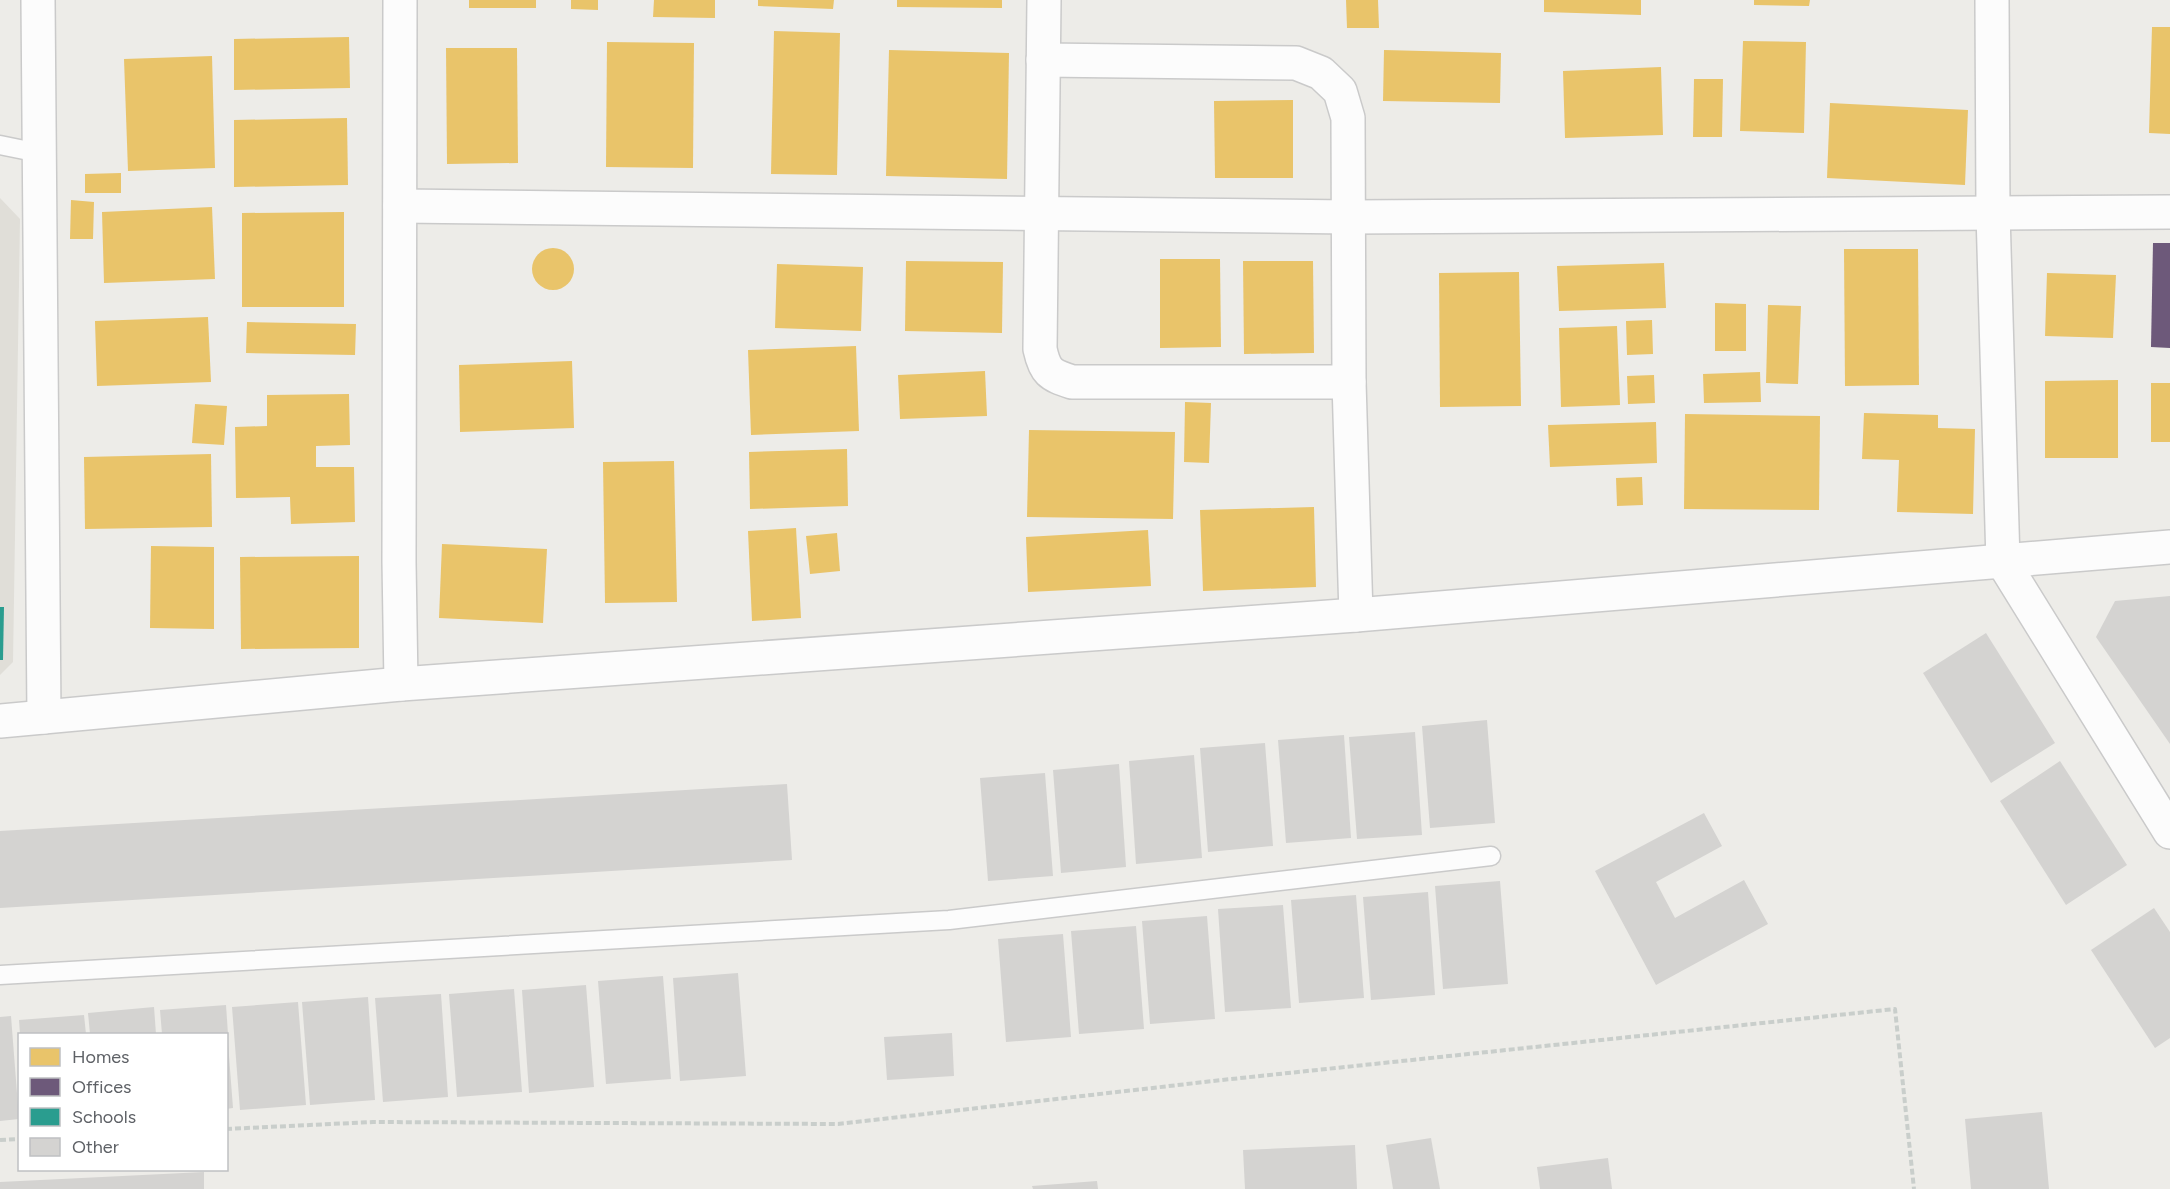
<svg xmlns="http://www.w3.org/2000/svg" width="2170" height="1189" font-family="Figtree,sans-serif">
<rect width="100%" height="100%" fill="#edece8"/>
<polygon fill="#e0ded8" points="0,198 20,219 13,662 0,675"/>
<g fill="#e9c46a">
<rect x="469" y="0" width="67" height="8"/>
<polygon points="571,0 598,0 598,10 571,9"/>
<polygon points="654,0 715,0 715,18 653,17"/>
<polygon points="758,0 834,0 833,9 758,6"/>
<polygon points="897,0 1002,0 1002,8 897,7"/>
<polygon points="1346,0 1378,0 1379,28 1347,28"/>
<polygon points="1544,0 1641,0 1641,15 1544,12"/>
<polygon points="1754,0 1810,0 1809,6 1754,5"/>
<polygon points="2152,27 2170,27 2170,134 2149,133"/>
<polygon points="774,31 840,33 837,175 771,174"/>
<polygon points="349,37 350,88 234,90 234,39"/>
<polygon points="1743,41 1806,42 1804,133 1740,131"/>
<polygon points="607,42 694,43 693,168 606,167"/>
<polygon points="446,48 517,48 518,163 447,164"/>
<polygon points="889,50 1009,53 1007,179 886,176"/>
<polygon points="1384,50 1501,53 1500,103 1383,101"/>
<polygon points="212,56 215,168 128,171 124,59"/>
<polygon points="1661,67 1663,135 1565,138 1563,71"/>
<polygon points="1694,79 1723,79 1722,137 1693,137"/>
<polygon points="1293,100 1293,178 1215,178 1214,101"/>
<polygon points="1830,103 1968,110 1965,185 1827,178"/>
<polygon points="347,118 348,185 234,187 234,120"/>
<polygon points="121,173 121,193 85,193 85,174"/>
<polygon points="71,200 94,202 93,239 70,239"/>
<polygon points="212,207 215,279 104,283 102,212"/>
<polygon points="344,212 344,307 242,307 242,213"/>
<circle cx="553" cy="269" r="21"/>
<polygon points="1844,249 1918,249 1919,385 1845,386"/>
<polygon points="1160,259 1220,259 1221,347 1160,348"/>
<polygon points="906,261 1003,262 1002,333 905,331"/>
<polygon points="1243,261 1313,261 1314,353 1244,354"/>
<polygon points="1664,263 1666,308 1559,311 1557,266"/>
<polygon points="777,264 863,267 861,331 775,328"/>
<polygon points="1519,272 1521,406 1440,407 1439,273"/>
<polygon points="2047,273 2116,275 2113,338 2045,336"/>
<polygon points="1715,303 1746,304 1746,351 1715,351"/>
<polygon points="1768,305 1801,306 1798,384 1766,383"/>
<polygon points="208,317 211,382 97,386 95,321"/>
<polygon points="1652,320 1653,354 1627,355 1626,321"/>
<polygon points="247,322 356,324 355,355 246,353"/>
<polygon points="1617,326 1620,405 1561,407 1559,328"/>
<polygon points="856,346 859,431 751,435 748,350"/>
<polygon points="572,361 574,428 460,432 459,365"/>
<polygon points="985,371 987,416 900,419 898,375"/>
<polygon points="1760,372 1761,402 1704,403 1703,374"/>
<polygon points="1654,375 1655,403 1628,404 1627,376"/>
<polygon points="2118,380 2118,458 2045,458 2045,381"/>
<rect x="2151" y="383" width="19" height="59"/>
<polygon points="349,394 350,445 316,446 316,467 354,467 355,522 291,524 290,497 236,498 235,427 267,426 267,395"/>
<polygon points="1185,402 1211,403 1209,463 1184,462"/>
<polygon points="195,404 227,406 224,445 192,443"/>
<polygon points="1864,413 1938,415 1938,428 1975,429 1973,514 1897,512 1899,460 1862,459"/>
<polygon points="1685,414 1820,416 1819,510 1684,509"/>
<polygon points="1656,422 1657,463 1550,467 1548,425"/>
<polygon points="1029,430 1175,432 1173,519 1027,517"/>
<polygon points="847,449 848,506 750,509 749,452"/>
<polygon points="211,454 212,527 85,529 84,457"/>
<polygon points="674,461 677,602 605,603 603,462"/>
<polygon points="1642,477 1643,505 1617,506 1616,478"/>
<polygon points="1314,507 1316,587 1203,591 1200,510"/>
<polygon points="796,528 801,618 752,621 748,531"/>
<polygon points="1148,530 1151,586 1028,592 1026,537"/>
<polygon points="837,533 840,571 810,574 806,536"/>
<polygon points="442,544 547,549 543,623 439,618"/>
<polygon points="151,546 214,547 214,629 150,628"/>
<polygon points="359,556 359,648 241,649 240,557"/>
</g>
<polygon fill="#6d597a" points="2153,243 2170,243 2170,348 2151,347"/>
<polygon fill="#2a9d8f" points="0,607 4,607 3,660 0,660"/>
<g fill="#d4d3d1">
<polygon points="2170,596 2170,744 2096,637 2115,601"/>
<polygon points="1986,633 2055,743 1991,783 1923,673"/>
<polygon points="1487,720 1495,823 1430,828 1422,726"/>
<polygon points="1415,732 1422,835 1357,839 1349,737"/>
<polygon points="1344,735 1351,838 1286,843 1278,740"/>
<polygon points="1265,743 1273,846 1208,852 1200,748"/>
<polygon points="1194,755 1202,858 1136,864 1129,761"/>
<polygon points="2060,761 2127,865 2066,905 2000,801"/>
<polygon points="1119,764 1126,867 1061,873 1053,770"/>
<polygon points="1045,773 1053,876 988,881 980,778"/>
<polygon points="787,784 792,860 0,908 0,831"/>
<polygon points="1704,813 1722,846 1656,882 1675,918 1744,880 1768,924 1656,985 1595,871"/>
<polygon points="1500,881 1508,984 1443,989 1435,886"/>
<polygon points="1428,892 1435,995 1371,1000 1363,897"/>
<polygon points="1356,895 1364,998 1299,1003 1291,900"/>
<polygon points="1283,905 1291,1008 1225,1012 1218,909"/>
<polygon points="2154,908 2170,932 2170,1038 2155,1048 2091,950"/>
<polygon points="1207,916 1215,1019 1150,1024 1142,921"/>
<polygon points="1136,926 1144,1029 1079,1034 1071,931"/>
<polygon points="1063,934 1071,1037 1006,1042 998,939"/>
<polygon points="738,973 746,1076 680,1081 673,978"/>
<polygon points="663,976 671,1079 606,1084 598,981"/>
<polygon points="586,985 594,1087 529,1093 522,990"/>
<polygon points="514,989 522,1092 457,1097 449,994"/>
<polygon points="441,994 448,1097 383,1102 375,998"/>
<polygon points="368,997 375,1100 310,1105 302,1002"/>
<polygon points="298,1002 306,1105 240,1110 232,1007"/>
<polygon points="226,1005 228,1034 162,1034 160,1010"/>
<polygon points="154,1007 156,1034 90,1034 88,1013"/>
<polygon points="84,1015 86,1034 20,1034 19,1020"/>
<polygon points="11,1016 19,1119 0,1121 0,1017"/>
<polygon points="952,1033 954,1076 887,1080 884,1037"/>
<polygon points="226,1043 228,1043 233,1108 226,1109"/>
<polygon points="2042,1112 2049,1189 1971,1189 1965,1119"/>
<polygon points="1431,1138 1440,1189 1393,1189 1386,1145"/>
<polygon points="1355,1145 1357,1189 1245,1189 1243,1150"/>
<polygon points="1608,1158 1612,1189 1540,1189 1537,1167"/>
<polygon points="204,1172 204,1189 0,1189 0,1182"/>
<polygon points="1097,1181 1098,1189 1033,1189 1032,1186"/>
</g>
<g fill="none" stroke-linecap="round" stroke-linejoin="round">
<defs>
<g id="service">
<polyline points="0,145 39,153"/>
<polyline points="0,975 949,920 1491,856"/>
</g>
<g id="minor">
<polyline points="38,0 44,717"/>
<polyline points="400,0 399,562 401,684"/>
<path d="M1044 0 1040 349C1045 372 1050 375 1072 382H1349"/>
<polyline points="1992,0 1993,213 2003,562 2170,832"/>
<polyline points="1043,60 1296,63 1321,73 1340,91 1348,118 1349,382 1356,615"/>
<polyline points="400,206 1349,217 2170,212"/>
</g>
<polyline id="tertiary" points="0,721 401,684 1356,615 2170,547"/>
</defs>
<use href="#service" stroke="#cacaca" stroke-width="21"/>
<use href="#minor" stroke="#cacaca" stroke-width="36"/>
<use href="#tertiary" stroke="#cacaca" stroke-width="36"/>
<g stroke="#c9cecb" stroke-width="4" stroke-dasharray="6 3" stroke-linecap="butt">
<polyline points="226,1129 373,1122 838,1124 1222,1080 1895,1009 1914,1189"/>
<polyline points="0,1140 20,1139"/>
</g>
<use href="#service" stroke="#fcfcfc" stroke-width="18"/>
<use href="#minor" stroke="#fcfcfc" stroke-width="33"/>
<use href="#tertiary" stroke="#fcfcfc" stroke-width="33"/>
</g>
<rect x="18" y="1033" width="210" height="138" fill="#ffffff" stroke="#bfc0c2" stroke-width="1.5"/>
<rect x="30" y="1048" width="30" height="18" fill="#e9c46a" stroke="#bfc0c2" stroke-width="1.5"/>
<text x="72" y="1063" font-size="18" fill="#5e6166">Homes</text>
<rect x="30" y="1078" width="30" height="18" fill="#6d597a" stroke="#bfc0c2" stroke-width="1.5"/>
<text x="72" y="1093" font-size="18" fill="#5e6166">Offices</text>
<rect x="30" y="1108" width="30" height="18" fill="#2a9d8f" stroke="#bfc0c2" stroke-width="1.5"/>
<text x="72" y="1123" font-size="18" fill="#5e6166">Schools</text>
<rect x="30" y="1138" width="30" height="18" fill="#d4d3d1" stroke="#bfc0c2" stroke-width="1.5"/>
<text x="72" y="1153" font-size="18" fill="#5e6166">Other</text>
</svg>
